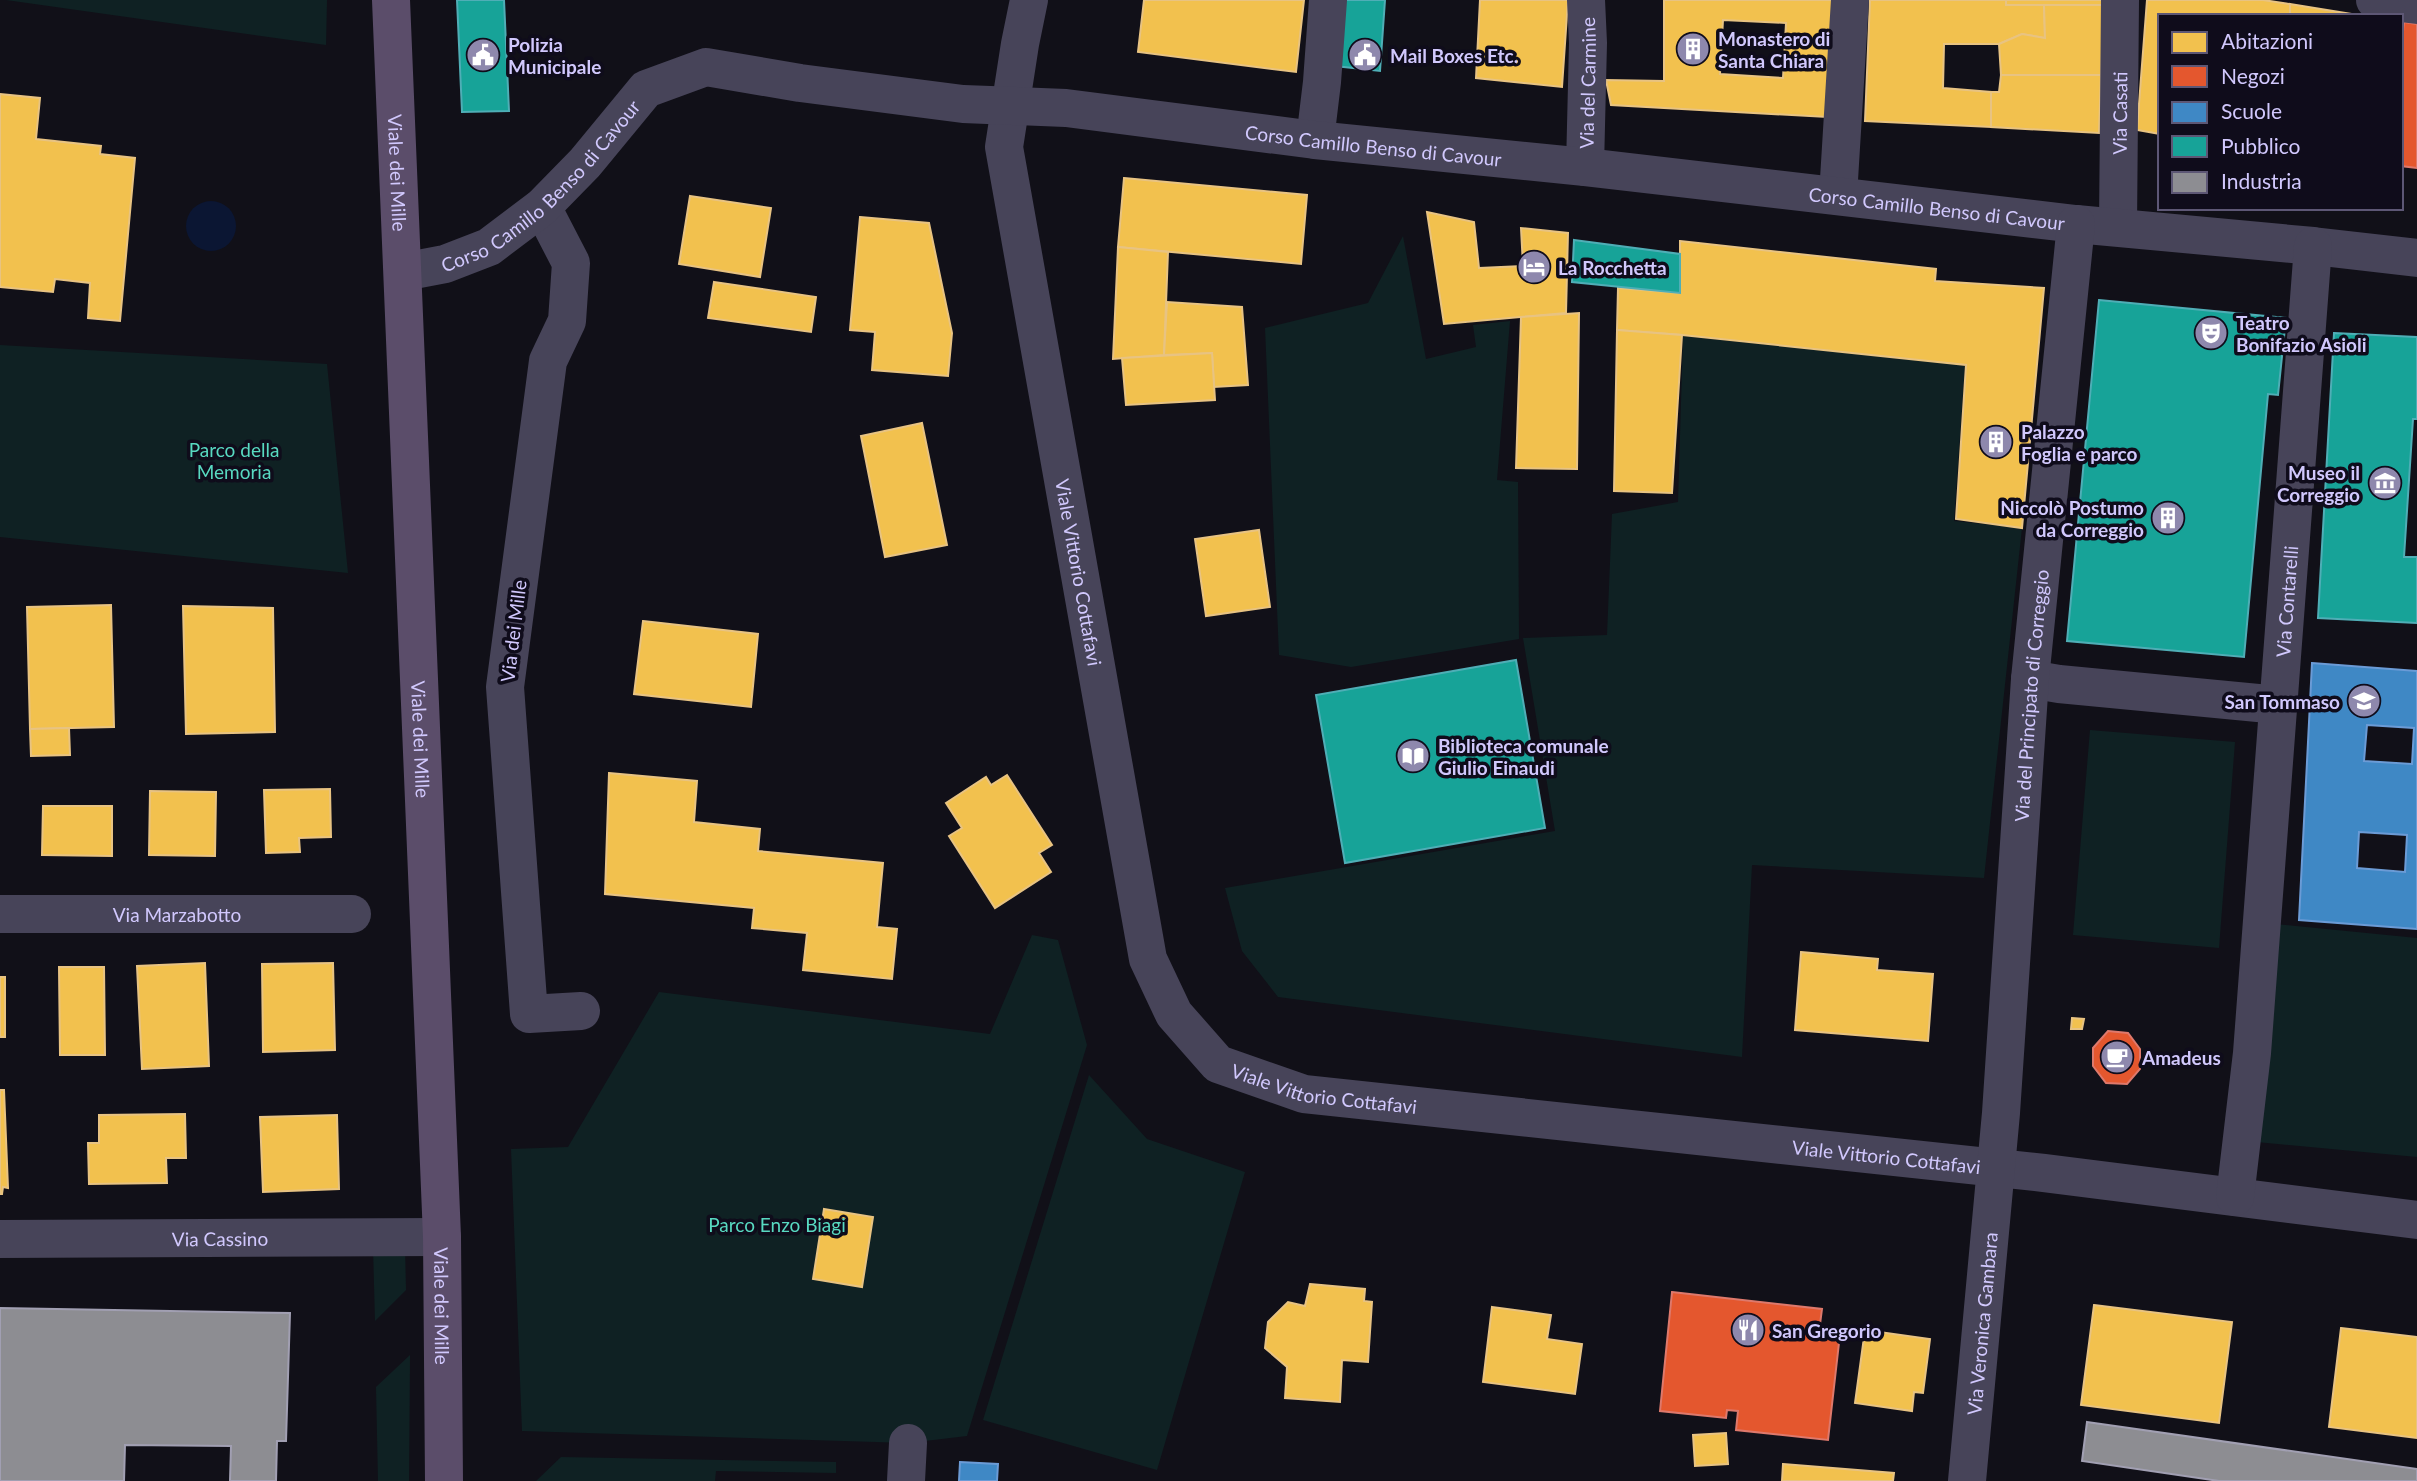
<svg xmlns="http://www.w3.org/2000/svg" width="2417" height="1481" font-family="Lato,sans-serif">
<rect width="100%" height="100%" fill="#111018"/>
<g fill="#0f2123">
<polygon points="6,0 327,0 326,45"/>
<polygon points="1403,236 1426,359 1476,347 1473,325 1510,321 1497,480 1518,482 1519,639 1351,667 1279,655 1265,328 1368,303"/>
<polygon points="1683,336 1965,365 1954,521 2022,528 1984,878 1752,865 1742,1057 1278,997 1242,951 1225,888 1555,831 1523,638 1607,635 1612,514 1678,502"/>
<polygon points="0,345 327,364 348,573 0,537"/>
<polygon points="2090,730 2235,742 2219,948 2073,935"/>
<polygon points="2265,923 2417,938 2417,1157 2246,1141"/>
<polygon points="1032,935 1058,940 1087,1045 967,1436 908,1443 522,1431 511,1149 568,1147 659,992 990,1034"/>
<polygon points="1089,1075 1147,1139 1245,1172 1157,1470 983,1420"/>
<polygon points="373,1247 405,1247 406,1290 375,1321"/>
<polygon points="410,1355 409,1481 378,1481 376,1387"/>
<polygon points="561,1457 836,1462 836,1473 716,1471 715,1481 536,1481"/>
</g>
<circle fill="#0b1633" cx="211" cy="226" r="25"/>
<g fill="#f2c14e" stroke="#e8c382" stroke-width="2" fill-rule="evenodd">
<polygon points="1144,0 1304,0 1296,72 1138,52"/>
<polygon points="1480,0 1568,0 1562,87 1476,78"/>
<path d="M1664 0H1835L1827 117 1611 105 1606 80 1664 81ZM1723 20 1786 23 1783 78 1720 74Z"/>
<polygon points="1870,0 2006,0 2006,5 2044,5 2045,38 2022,34 1999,44 1944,44 1943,88 1991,92 1991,127 1865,121"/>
<rect x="2006" y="0" width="98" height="5"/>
<polygon points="2147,0 2263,0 2290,4 2290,16 2160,16 2160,134 2137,130"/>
<polygon points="2290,4 2364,16 2290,16"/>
<polygon points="2044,5 2104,5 2101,75 2001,75 1999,44 2022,34 2045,38"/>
<polygon points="2001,75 2101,75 2099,133 1991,127 1991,92 1999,92"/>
<polygon points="0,94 40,98 36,139 101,146 100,154 135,158 120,321 88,318 90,283 55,279 53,292 0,287"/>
<polygon points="1124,178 1307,195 1301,264 1118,247"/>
<polygon points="690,196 771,208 760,277 679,264"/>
<polygon points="1427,212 1474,222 1479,268 1523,266 1521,228 1568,233 1566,313 1444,324"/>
<polygon points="860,217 929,223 952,333 948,376 872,370 875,332 850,330"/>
<polygon points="1680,241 1936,269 1935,281 2044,288 2022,528 1956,519 1966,365 1682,335 1617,330 1618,288 1680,293"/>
<polygon points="1118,247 1168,252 1164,355 1113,359"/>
<polygon points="714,282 816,297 811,332 708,318"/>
<polygon points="1167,302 1242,307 1248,385 1214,387 1212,353 1164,355"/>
<polygon points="1579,313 1577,469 1516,468 1521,317"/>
<polygon points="1617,330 1682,335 1672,493 1614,491"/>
<polygon points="1212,353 1215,400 1126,405 1122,358"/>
<polygon points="922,423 947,545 885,557 861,436"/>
<polygon points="1259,530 1270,607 1206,616 1195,539"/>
<polygon points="111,605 114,727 30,729 27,607"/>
<polygon points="183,606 273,608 275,732 186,734"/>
<polygon points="643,621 758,634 751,707 634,694"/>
<polygon points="69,728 70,755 31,756 30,729"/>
<polygon points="609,773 697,781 694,822 760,829 758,851 883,863 877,927 897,929 892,979 803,970 807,933 752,928 754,908 605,894"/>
<polygon points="1007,775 1052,845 1039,853 1051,872 995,908 949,836 962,828 946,803 986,777 991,785"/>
<polygon points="330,789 331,837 299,838 300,852 266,853 264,790"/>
<polygon points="150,791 216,792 215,856 149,855"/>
<polygon points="43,806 112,806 112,856 42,855"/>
<polygon points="1801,952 1878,959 1877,970 1933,974 1928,1041 1795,1030"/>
<polygon points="205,963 209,1066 142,1069 137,966"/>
<polygon points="333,963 335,1050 263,1052 262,964"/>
<polygon points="59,967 104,967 105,1055 60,1055"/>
<rect x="0" y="977" width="5" height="60"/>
<polygon points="2072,1018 2084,1019 2082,1029 2071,1029"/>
<polygon points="0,1090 4,1090 8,1188 3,1187 2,1194 0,1194"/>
<polygon points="185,1114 186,1158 166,1158 167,1183 89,1184 88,1143 99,1143 99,1115"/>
<polygon points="337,1115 339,1189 263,1192 260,1117"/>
<polygon points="824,1209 873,1217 862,1287 813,1279"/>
<polygon points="1310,1284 1365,1289 1364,1301 1372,1302 1368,1362 1342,1360 1340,1402 1285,1398 1287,1367 1265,1348 1268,1322 1288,1302 1305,1306"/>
<polygon points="2094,1305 2232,1322 2219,1423 2081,1405"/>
<polygon points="1492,1307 1551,1315 1547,1339 1582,1344 1575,1394 1483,1382"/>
<polygon points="2341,1328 2417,1337 2417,1438 2329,1427"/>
<polygon points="1865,1330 1930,1339 1923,1393 1914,1392 1912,1411 1855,1403"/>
<polygon points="1726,1433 1728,1464 1695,1466 1693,1435"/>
<polygon points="1783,1464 1894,1473 1893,1481 1782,1481"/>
</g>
<g fill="#e4572e" stroke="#de796c" stroke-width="2">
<polygon points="2404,22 2417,24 2417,168 2401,166 2401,51"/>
<polygon points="2108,1031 2128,1033 2140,1049 2140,1069 2127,1084 2106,1083 2093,1066 2093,1048"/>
<polygon points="1672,1292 1822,1309 1819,1332 1840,1334 1828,1440 1736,1430 1738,1411 1727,1410 1726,1418 1660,1411"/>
</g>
<g fill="#3f88c5" stroke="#6b9bd6" stroke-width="2" fill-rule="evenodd">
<path d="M2312 663 2417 671V929L2299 920ZM2367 725 2414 728 2412 764 2364 761ZM2359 832 2407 835 2405 872 2357 868Z"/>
<polygon points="960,1462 998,1464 997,1481 959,1481"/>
</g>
<g fill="#17a398" stroke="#4faeb6" stroke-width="2">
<polygon points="457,0 504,0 509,111 462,112"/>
<polygon points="1341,0 1385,0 1380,71 1335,66"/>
<polygon points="1574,240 1680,254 1680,293 1572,282"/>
<polygon points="2099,300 2286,318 2278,395 2268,394 2244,657 2067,641"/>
<polygon points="2334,333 2417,337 2417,419 2413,419 2404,557 2417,557 2417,623 2318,618"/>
<polygon points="1516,660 1545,828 1345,863 1316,695"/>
</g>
<g fill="#8d8d92" stroke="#a19fb2" stroke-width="2">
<polygon points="0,1308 290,1313 286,1441 277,1441 276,1481 230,1481 231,1446 125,1445 124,1481 0,1481"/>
<polygon points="2087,1422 2417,1469 2417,1481 2219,1481 2082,1461"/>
</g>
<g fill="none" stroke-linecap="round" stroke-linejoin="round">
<g stroke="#474459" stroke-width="38">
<path id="s1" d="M1029 0 1020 44 1004 147 1148 959 1174 1014 1218 1064 1304 1094 2044 1173 2417 1220"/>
<polyline points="2375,0 2417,5"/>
<polyline points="1315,140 1322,82 1328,0"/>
<path id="s2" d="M1585 167 1588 43 1586 0"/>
<polyline points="1838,196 1850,0"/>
<polyline points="542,207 571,263 567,321 548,361 505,687 529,1014 581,1011"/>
<path id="s3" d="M2118 227 2120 0"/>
<path id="s4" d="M403 272 445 264 489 247 542 207 585 163 646 89 706 67 800 83 963 104 1066 108 1315 140 1585 167 2076 224 2313 246 2417 258"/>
<polyline points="2030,679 2059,684 2279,705"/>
<path id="s5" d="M0 914H352"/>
<path id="s6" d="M2235 1197 2252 1053 2313 246"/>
<path id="s7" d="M0 1239 442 1237"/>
<polyline points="906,1481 908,1443"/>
<path id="s8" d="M1967 1481 2001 1113 2030 679 2076 224"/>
</g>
<path stroke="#5b4d6a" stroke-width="38" id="s9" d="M391 0 442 1237 444 1481"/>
</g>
<defs>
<symbol id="building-disc" viewBox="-11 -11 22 22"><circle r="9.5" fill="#8e88ad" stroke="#0f0c1b"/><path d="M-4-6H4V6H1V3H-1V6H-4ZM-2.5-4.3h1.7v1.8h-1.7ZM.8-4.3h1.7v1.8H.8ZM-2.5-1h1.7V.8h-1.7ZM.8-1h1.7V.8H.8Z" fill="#fff"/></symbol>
<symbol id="civic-disc" viewBox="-11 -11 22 22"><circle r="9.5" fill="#8e88ad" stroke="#0f0c1b"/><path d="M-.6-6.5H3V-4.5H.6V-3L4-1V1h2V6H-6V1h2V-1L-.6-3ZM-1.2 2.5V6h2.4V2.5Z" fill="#fff"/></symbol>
<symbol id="hotel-disc" viewBox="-11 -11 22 22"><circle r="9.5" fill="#8e88ad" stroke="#0f0c1b"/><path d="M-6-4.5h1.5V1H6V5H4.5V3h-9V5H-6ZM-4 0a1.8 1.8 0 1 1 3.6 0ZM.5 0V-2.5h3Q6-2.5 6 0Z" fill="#fff"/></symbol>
<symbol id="theatre-disc" viewBox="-11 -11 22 22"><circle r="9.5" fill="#8e88ad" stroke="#0f0c1b"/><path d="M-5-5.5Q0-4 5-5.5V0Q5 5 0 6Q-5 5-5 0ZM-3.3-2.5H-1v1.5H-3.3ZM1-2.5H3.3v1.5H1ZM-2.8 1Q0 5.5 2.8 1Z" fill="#fff"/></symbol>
<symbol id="museum-disc" viewBox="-11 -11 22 22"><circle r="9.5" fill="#8e88ad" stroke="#0f0c1b"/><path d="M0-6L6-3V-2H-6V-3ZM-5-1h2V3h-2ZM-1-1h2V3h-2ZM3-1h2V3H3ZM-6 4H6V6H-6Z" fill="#fff"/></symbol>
<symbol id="school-disc" viewBox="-11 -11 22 22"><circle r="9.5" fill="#8e88ad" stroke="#0f0c1b"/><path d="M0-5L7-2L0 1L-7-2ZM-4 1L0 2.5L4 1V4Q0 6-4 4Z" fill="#fff"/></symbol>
<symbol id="library-disc" viewBox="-11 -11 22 22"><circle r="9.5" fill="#8e88ad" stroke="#0f0c1b"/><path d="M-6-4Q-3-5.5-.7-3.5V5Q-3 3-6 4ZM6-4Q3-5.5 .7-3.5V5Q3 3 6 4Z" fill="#fff"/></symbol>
<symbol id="cafe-disc" viewBox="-11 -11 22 22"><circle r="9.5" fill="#8e88ad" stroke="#0f0c1b"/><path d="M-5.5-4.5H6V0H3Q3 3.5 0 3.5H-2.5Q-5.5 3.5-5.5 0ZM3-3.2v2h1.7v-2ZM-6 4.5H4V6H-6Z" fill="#fff"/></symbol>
<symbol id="restaurant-disc" viewBox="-11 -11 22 22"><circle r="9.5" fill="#8e88ad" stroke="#0f0c1b"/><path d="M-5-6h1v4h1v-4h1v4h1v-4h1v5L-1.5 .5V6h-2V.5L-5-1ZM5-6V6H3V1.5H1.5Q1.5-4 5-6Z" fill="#fff"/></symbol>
</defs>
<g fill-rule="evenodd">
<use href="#building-disc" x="1674" y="30" width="38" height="38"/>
<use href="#civic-disc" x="464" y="36" width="38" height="38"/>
<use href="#civic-disc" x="1346" y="36" width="38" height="38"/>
<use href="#hotel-disc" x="1515" y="248" width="38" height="38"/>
<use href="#theatre-disc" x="2192" y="314" width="38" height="38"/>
<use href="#building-disc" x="1977" y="423" width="38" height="38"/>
<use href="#museum-disc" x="2366" y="464" width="38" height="38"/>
<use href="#building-disc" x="2149" y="499" width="38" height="38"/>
<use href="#school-disc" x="2345" y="682" width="38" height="38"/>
<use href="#library-disc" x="1394" y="737" width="38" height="38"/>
<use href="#cafe-disc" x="2098" y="1038" width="38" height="38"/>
<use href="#restaurant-disc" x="1729" y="1311" width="38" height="38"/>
</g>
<g text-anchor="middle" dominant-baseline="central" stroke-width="7" stroke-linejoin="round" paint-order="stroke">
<g font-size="19" font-weight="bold" fill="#d1c8fd" stroke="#0f0c1b" text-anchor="start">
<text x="1718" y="38">Monastero di<tspan x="1718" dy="22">Santa Chiara</tspan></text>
<text x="508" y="44">Polizia<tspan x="508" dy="22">Municipale</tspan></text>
<text x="1390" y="55">Mail Boxes Etc.</text>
<text x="1558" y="267">La Rocchetta</text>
<text x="2236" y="322">Teatro<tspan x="2236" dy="22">Bonifazio Asioli</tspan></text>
<text x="2021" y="431">Palazzo<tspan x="2021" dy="22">Foglia e parco</tspan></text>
<text x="2360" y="472" text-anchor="end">Museo il<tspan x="2360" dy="22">Correggio</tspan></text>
<text x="2144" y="507" text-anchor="end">Niccolò Postumo<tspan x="2144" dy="22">da Correggio</tspan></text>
<text x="2340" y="701" text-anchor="end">San Tommaso</text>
<text x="1438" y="745">Biblioteca comunale<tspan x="1438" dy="22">Giulio Einaudi</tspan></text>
<text x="2142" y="1057">Amadeus</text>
<text x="1772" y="1330">San Gregorio</text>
</g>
<g font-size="19" fill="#d1c8fd" stroke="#0f0c1b">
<text stroke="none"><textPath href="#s2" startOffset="84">Via del Carmine</textPath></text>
<text stroke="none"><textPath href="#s3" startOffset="114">Via Casati</textPath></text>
<text stroke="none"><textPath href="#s4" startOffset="1050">Corso Camillo Benso di Cavour</textPath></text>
<text stroke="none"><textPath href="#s9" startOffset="173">Viale dei Mille</textPath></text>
<text stroke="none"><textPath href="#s4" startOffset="168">Corso Camillo Benso di Cavour</textPath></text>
<text stroke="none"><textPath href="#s4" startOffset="1617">Corso Camillo Benso di Cavour</textPath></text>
<text stroke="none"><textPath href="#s1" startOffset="581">Viale Vittorio Cottafavi</textPath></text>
<text stroke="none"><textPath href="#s6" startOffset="598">Via Contarelli</textPath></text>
<text transform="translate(513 631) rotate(-83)">Via dei Mille</text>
<text stroke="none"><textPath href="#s8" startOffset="788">Via del Principato di Correggio</textPath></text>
<text stroke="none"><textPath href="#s9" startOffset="740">Viale dei Mille</textPath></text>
<text stroke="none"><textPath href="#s5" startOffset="177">Via Marzabotto</textPath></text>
<text stroke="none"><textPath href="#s1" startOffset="1211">Viale Vittorio Cottafavi</textPath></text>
<text stroke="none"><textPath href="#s1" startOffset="1778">Viale Vittorio Cottafavi</textPath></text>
<text stroke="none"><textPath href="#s7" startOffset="220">Via Cassino</textPath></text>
<text stroke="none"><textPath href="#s9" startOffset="1307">Viale dei Mille</textPath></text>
<text stroke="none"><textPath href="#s8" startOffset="158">Via Veronica Gambara</textPath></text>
</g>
<g font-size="19" fill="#58d9c1" stroke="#0f0c1b">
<text x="234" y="449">Parco della<tspan x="234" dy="22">Memoria</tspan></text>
<text x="777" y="1224">Parco Enzo Biagi</text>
</g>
</g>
<rect x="2158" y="14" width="245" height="196" fill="#0f0c1b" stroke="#5d5775" stroke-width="2"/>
<rect x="2172" y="32" width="35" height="21" fill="#f2c14e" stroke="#5d5775" stroke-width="2"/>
<text x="2221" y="49" font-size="21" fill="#d1c8fd">Abitazioni</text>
<rect x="2172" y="66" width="35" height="21" fill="#e4572e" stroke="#5d5775" stroke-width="2"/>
<text x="2221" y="84" font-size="21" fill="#d1c8fd">Negozi</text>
<rect x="2172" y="102" width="35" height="21" fill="#3f88c5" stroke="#5d5775" stroke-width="2"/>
<text x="2221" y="119" font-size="21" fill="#d1c8fd">Scuole</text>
<rect x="2172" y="136" width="35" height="21" fill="#17a398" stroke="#5d5775" stroke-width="2"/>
<text x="2221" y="154" font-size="21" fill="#d1c8fd">Pubblico</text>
<rect x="2172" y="172" width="35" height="21" fill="#8d8d92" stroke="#5d5775" stroke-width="2"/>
<text x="2221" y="189" font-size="21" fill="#d1c8fd">Industria</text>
</svg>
